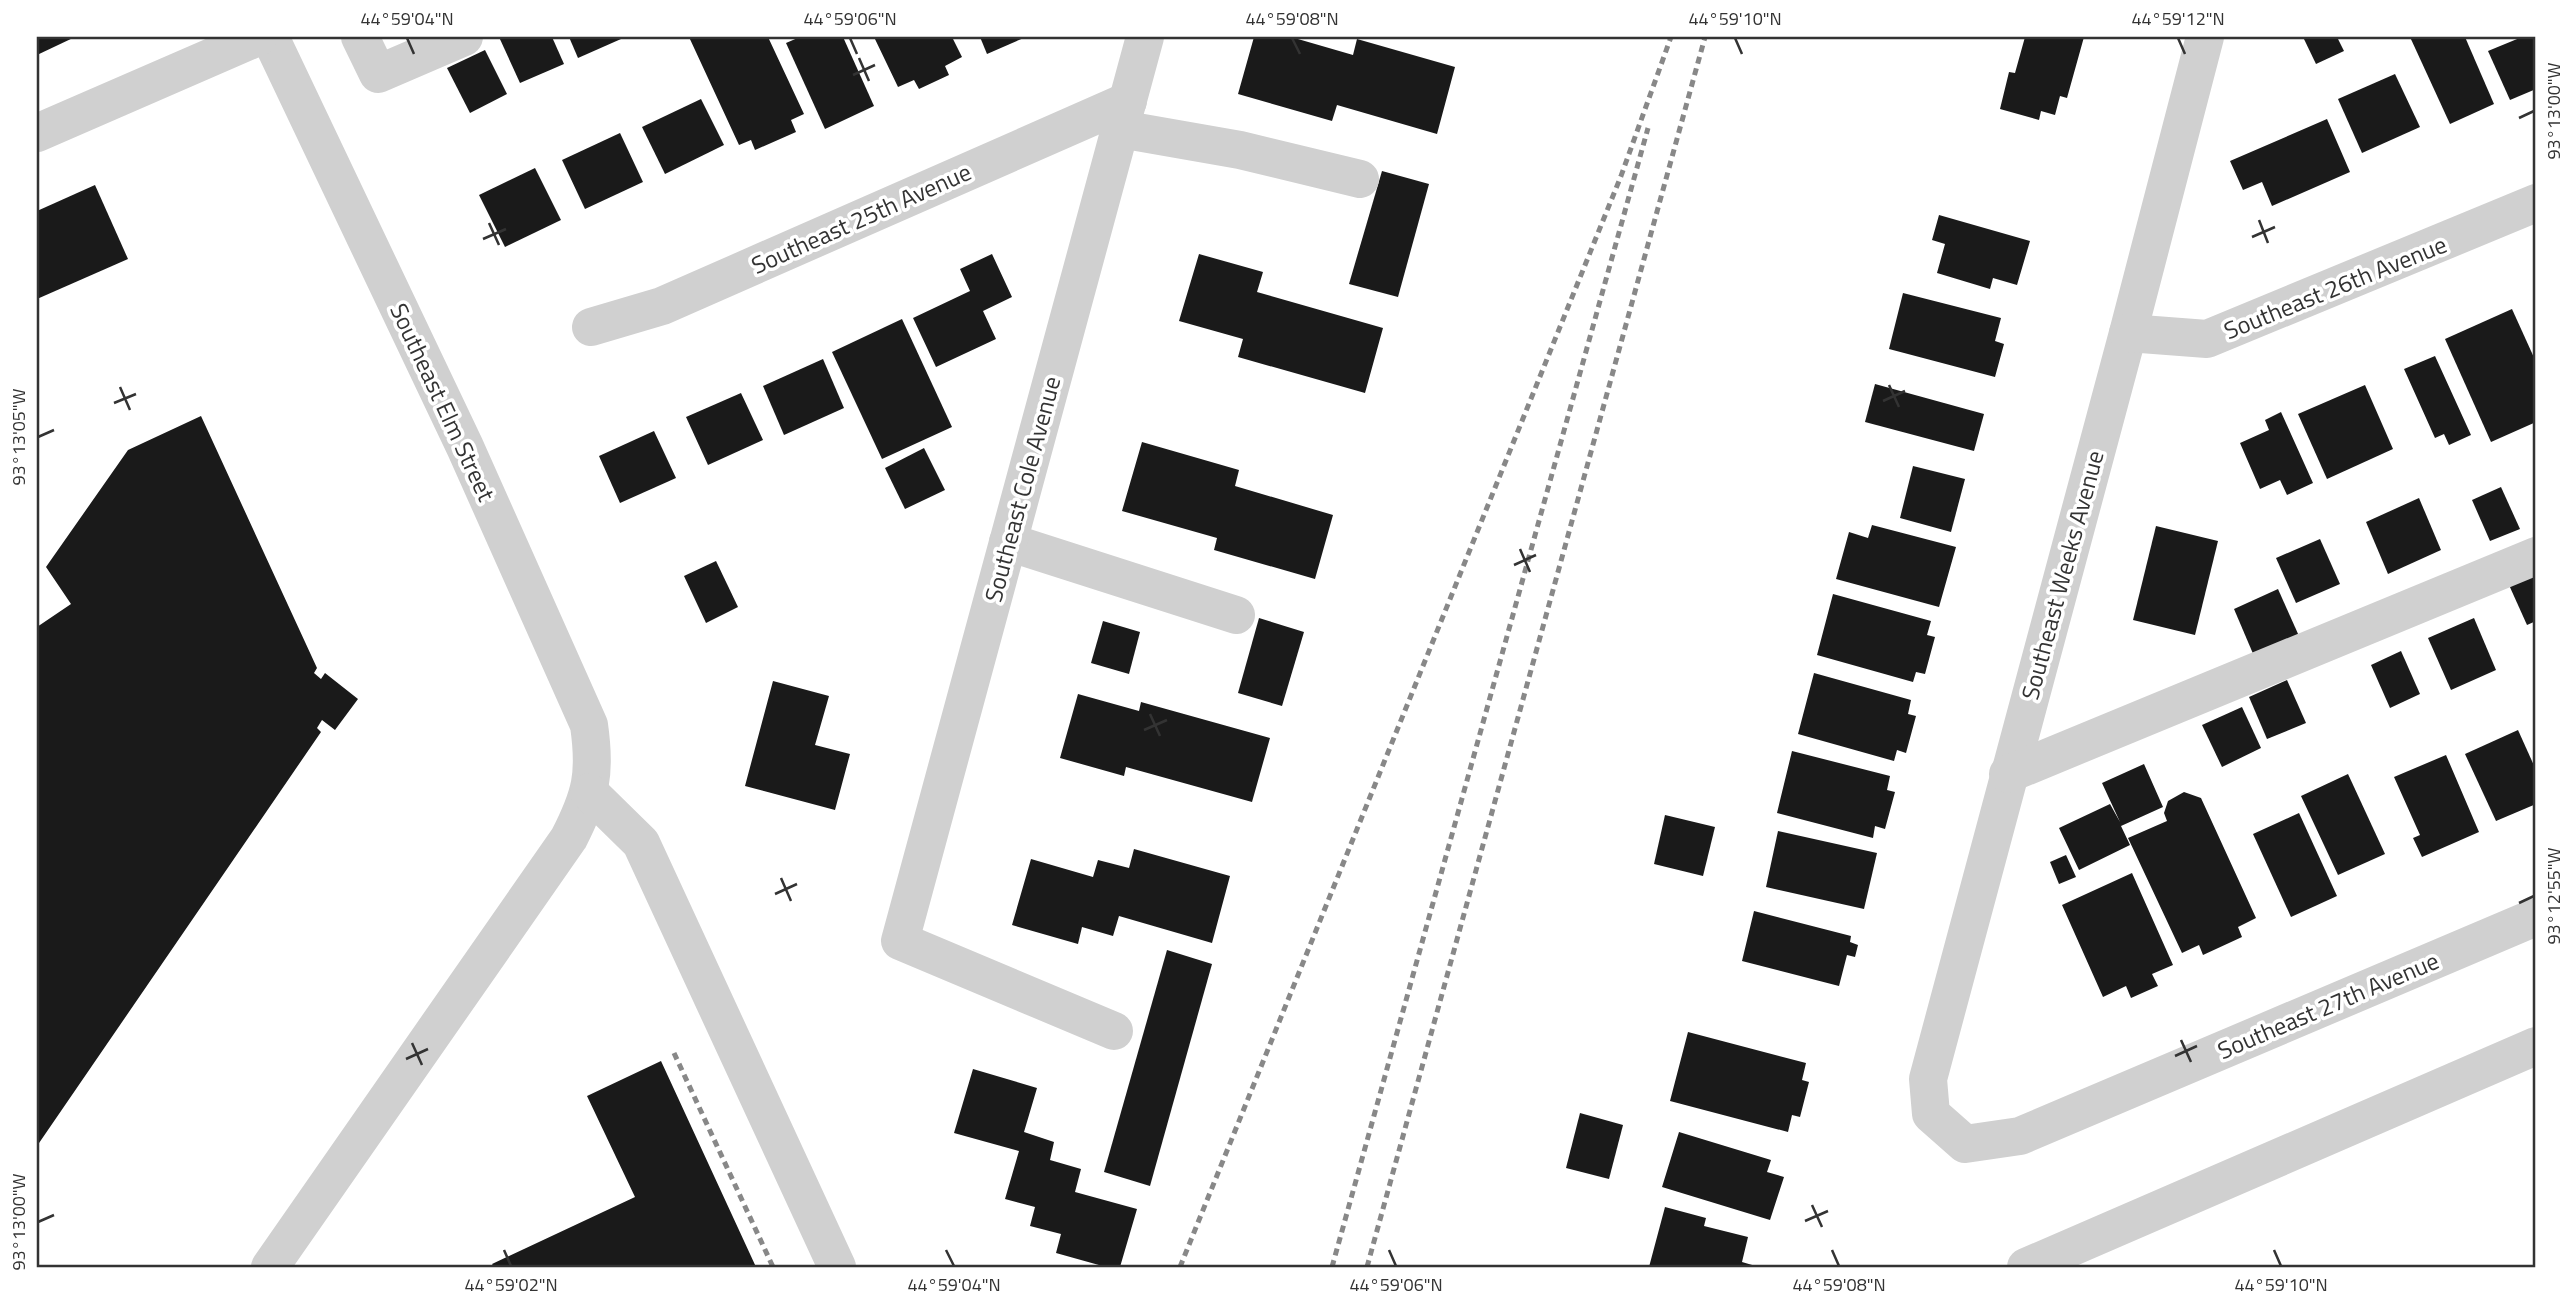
<svg xmlns="http://www.w3.org/2000/svg" width="2573" height="1304" font-family="'Titillium Web',sans-serif">
<rect width="100%" height="100%" fill="#fff"/>
<g fill="#1a1a1a">
<polygon points="37,37 75,37 37,55"/>
<polygon points="499,37 552,37 564,64 520,83"/>
<polygon points="569,37 620,37 621,39 578,58"/>
<polygon points="689,37 768,37 804,114 791,120 796,132 755,150 751,140 739,145"/>
<polygon points="800,37 843,37 874,106 825,129 786,43"/>
<polygon points="874,37 952,37 962,57 945,66 949,75 919,89 914,80 898,87"/>
<polygon points="980,37 1026,37 987,54"/>
<polygon points="1254,37 1291,37 1353,55 1357,39 1455,67 1437,134 1337,105 1332,121 1238,94"/>
<polygon points="2025,37 2084,37 2067,98 2060,96 2055,115 2041,111 2039,120 2000,109 2009,72 2015,73"/>
<polygon points="2303,37 2337,37 2344,51 2316,64"/>
<polygon points="2410,37 2465,37 2494,104 2450,124"/>
<polygon points="2522,37 2536,37 2536,89 2510,100 2488,51"/>
<polygon points="485,50 507,94 470,113 447,68"/>
<polygon points="2395,74 2420,127 2362,153 2338,99"/>
<polygon points="701,99 724,145 665,174 642,127"/>
<polygon points="2327,119 2350,172 2272,206 2262,182 2243,190 2230,161"/>
<polygon points="620,133 643,182 585,209 562,160"/>
<polygon points="535,168 561,220 505,247 479,195"/>
<polygon points="1382,171 1429,184 1398,297 1349,284"/>
<polygon points="95,185 128,259 37,299 37,211"/>
<polygon points="1939,215 2030,241 2017,285 1993,278 1990,289 1937,273 1945,244 1932,240"/>
<polygon points="992,254 1012,297 983,311 996,339 936,367 913,318 970,291 960,269"/>
<polygon points="1199,254 1263,272 1257,292 1383,328 1365,393 1238,357 1243,339 1179,321"/>
<polygon points="1903,293 2001,318 1995,341 2004,344 1995,377 1889,349"/>
<polygon points="2512,309 2536,362 2536,422 2491,442 2445,339"/>
<polygon points="902,319 952,427 882,459 832,352"/>
<polygon points="2435,356 2471,435 2449,445 2444,434 2435,438 2404,369"/>
<polygon points="823,359 844,408 784,435 763,386"/>
<polygon points="1875,384 1984,414 1974,451 1865,422"/>
<polygon points="2365,385 2393,449 2327,479 2298,414"/>
<polygon points="741,393 763,440 708,465 686,417"/>
<polygon points="2281,412 2313,483 2287,495 2280,480 2260,489 2240,443 2269,430 2265,420"/>
<polygon points="201,416 317,668 314,673 321,679 325,673 358,699 335,730 322,720 317,728 321,732 37,1146 37,627 71,604 46,567 128,450"/>
<polygon points="654,431 676,478 620,503 599,456"/>
<polygon points="1142,442 1239,470 1235,486 1333,515 1315,579 1214,550 1217,538 1122,511"/>
<polygon points="924,448 945,490 905,509 885,468"/>
<polygon points="1913,466 1965,479 1951,532 1900,518"/>
<polygon points="2501,487 2520,529 2490,541 2472,500"/>
<polygon points="2419,498 2441,550 2388,574 2366,522"/>
<polygon points="1872,525 1956,547 1939,607 1836,579 1849,532 1868,538"/>
<polygon points="2156,526 2218,541 2195,635 2133,620"/>
<polygon points="2320,539 2340,584 2296,603 2276,558"/>
<polygon points="716,561 738,607 706,623 684,576"/>
<polygon points="2536,572 2536,621 2527,625 2509,585"/>
<polygon points="2278,589 2299,636 2254,656 2234,609"/>
<polygon points="1833,594 1931,621 1927,635 1935,637 1925,674 1916,672 1913,682 1817,655"/>
<polygon points="1259,618 1304,632 1282,706 1238,693"/>
<polygon points="2474,618 2496,670 2451,690 2428,638"/>
<polygon points="1103,621 1140,632 1129,674 1091,663"/>
<polygon points="2401,651 2420,694 2390,708 2371,665"/>
<polygon points="1814,673 1911,700 1908,714 1916,716 1906,753 1897,750 1894,761 1798,734"/>
<polygon points="2287,680 2306,723 2267,739 2249,697"/>
<polygon points="773,681 829,696 815,745 850,754 835,810 745,786"/>
<polygon points="1078,694 1139,711 1141,702 1270,738 1252,802 1126,767 1124,776 1060,758"/>
<polygon points="2242,707 2261,748 2222,767 2202,725"/>
<polygon points="2518,730 2536,770 2536,804 2496,821 2465,754"/>
<polygon points="1792,751 1890,776 1887,790 1895,792 1885,829 1875,826 1873,838 1777,813"/>
<polygon points="2446,755 2479,832 2422,857 2413,838 2420,835 2394,777"/>
<polygon points="2144,764 2163,807 2121,826 2130,845 2079,870 2059,828 2110,804 2120,822 2102,783"/>
<polygon points="2348,774 2385,854 2338,875 2301,796"/>
<polygon points="2184,792 2201,798 2256,918 2238,927 2242,937 2203,955 2199,945 2182,953 2128,838 2167,821 2164,813 2168,801"/>
<polygon points="2299,813 2337,896 2291,917 2253,834"/>
<polygon points="1665,815 1715,827 1703,876 1654,864"/>
<polygon points="1778,831 1877,853 1864,909 1766,887"/>
<polygon points="1134,849 1230,876 1212,943 1119,916 1113,936 1082,927 1078,944 1012,925 1031,859 1093,877 1098,860 1129,868"/>
<polygon points="2066,855 2076,877 2059,884 2050,862"/>
<polygon points="2132,873 2173,965 2152,974 2158,986 2131,998 2126,986 2103,997 2062,905"/>
<polygon points="1754,911 1851,936 1850,942 1858,945 1855,957 1847,955 1839,986 1742,961"/>
<polygon points="1167,950 1212,964 1150,1186 1104,1172"/>
<polygon points="1688,1032 1806,1063 1802,1080 1809,1082 1800,1117 1792,1115 1788,1132 1670,1101"/>
<polygon points="661,1061 756,1267 494,1267 492,1264 635,1197 587,1096"/>
<polygon points="973,1069 1037,1088 1024,1132 1054,1142 1050,1160 1081,1169 1075,1192 1137,1209 1120,1267 1106,1267 1056,1253 1061,1234 1030,1226 1035,1207 1005,1199 1019,1151 954,1133"/>
<polygon points="1580,1113 1623,1125 1609,1179 1566,1168"/>
<polygon points="1679,1132 1771,1160 1767,1172 1784,1177 1770,1220 1662,1187"/>
<polygon points="1665,1207 1706,1218 1704,1226 1748,1237 1742,1262 1759,1267 1649,1267"/>
</g>
<g fill="none" stroke-linecap="round" stroke-linejoin="round">
<g stroke="#d0d0d0" stroke-width="38">
<path d="M270 37 465 447 589 725C596 774 591 795 569 838L270 1267"/>
<polyline points="360,37 378,74 464,37"/>
<polyline points="2205,37 2128,333 1928,1079 1931,1114 1965,1144 2020,1136 2536,917"/>
<polyline points="1120,129 1240,150 1360,179"/>
<polyline points="37,133 258,37"/>
<polyline points="591,327 662,306 1128,101"/>
<polyline points="2128,333 2207,339 2536,203"/>
<polyline points="1008,542 1236,615"/>
<polyline points="2008,774 2536,556"/>
<polyline points="589,792 641,843 837,1267"/>
<polyline points="1114,1031 900,941 1145,37"/>
<polyline points="2026,1267 2536,1046"/>
</g>
<g stroke="#888" stroke-width="5" stroke-dasharray="7 5" stroke-linecap="butt">
<polyline points="674,1053 773,1267"/>
<polyline points="1180,1267 1621,176 1671,37"/>
<polyline points="1332,1267 1648,128"/>
<polyline points="1367,1267 1705,37"/>
</g>
</g>
<path fill="none" stroke="#333" stroke-width="2.5" d="M407 38 414 54M850 38 857 54M1292 38 1300 54M1735 38 1742 54M2178 38 2185 54M859 58 869 81M853 75 875 65M2519 118 2534 111M2259 220 2268 243M489 223 499 245M2252 237 2275 227M483 239 506 229M1889 385 1899 407M120 387 130 410M1883 401 1905 391M114 403 136 394M38 437 54 430M1520 549 1530 572M1514 565 1536 555M1150 714 1160 736M1144 730 1167 720M781 878 791 901M775 894 797 884M2519 903 2534 896M2181 1040 2191 1062M412 1043 422 1065M2175 1056 2197 1046M406 1059 428 1049M1812 1205 1822 1227M1805 1221 1828 1211M38 1222 54 1215M504 1250 511 1266M946 1250 954 1266M1389 1250 1396 1266M1832 1250 1839 1266M2274 1250 2281 1266"/>
<g text-anchor="middle" dominant-baseline="central" stroke-width="7" stroke-linejoin="round" paint-order="stroke">
<g font-size="24" fill="#333" stroke="#fff">
<text transform="translate(861 218) rotate(-24)">Southeast 25th Avenue</text>
<text transform="translate(2335 287) rotate(-22)">Southeast 26th Avenue</text>
<text transform="translate(443 402) rotate(65)">Southeast Elm Street</text>
<text transform="translate(1022 489) rotate(-75)">Southeast Cole Avenue</text>
<text transform="translate(2062 575) rotate(-75)">Southeast Weeks Avenue</text>
<text transform="translate(2328 1005) rotate(-23)">Southeast 27th Avenue</text>
</g>
</g>
<rect width="2573" height="1304" fill="none" stroke="#ffffff" stroke-width="77"/>
<rect x="38" y="38" width="2496" height="1228" fill="none" stroke="#333" stroke-width="2.5"/>
<g font-size="18" text-anchor="middle" fill="#333">
<text x="407" y="25">44°59'04"N</text>
<text x="850" y="25">44°59'06"N</text>
<text x="1292" y="25">44°59'08"N</text>
<text x="1735" y="25">44°59'10"N</text>
<text x="2178" y="25">44°59'12"N</text>
<text transform="translate(2554 111) rotate(-90)" y="6">93°13'00"W</text>
<text transform="translate(19 437) rotate(-90)" y="6">93°13'05"W</text>
<text transform="translate(2554 896) rotate(-90)" y="6">93°12'55"W</text>
<text transform="translate(19 1222) rotate(-90)" y="6">93°13'00"W</text>
<text x="511" y="1291">44°59'02"N</text>
<text x="954" y="1291">44°59'04"N</text>
<text x="1396" y="1291">44°59'06"N</text>
<text x="1839" y="1291">44°59'08"N</text>
<text x="2281" y="1291">44°59'10"N</text>
</g>
</svg>
